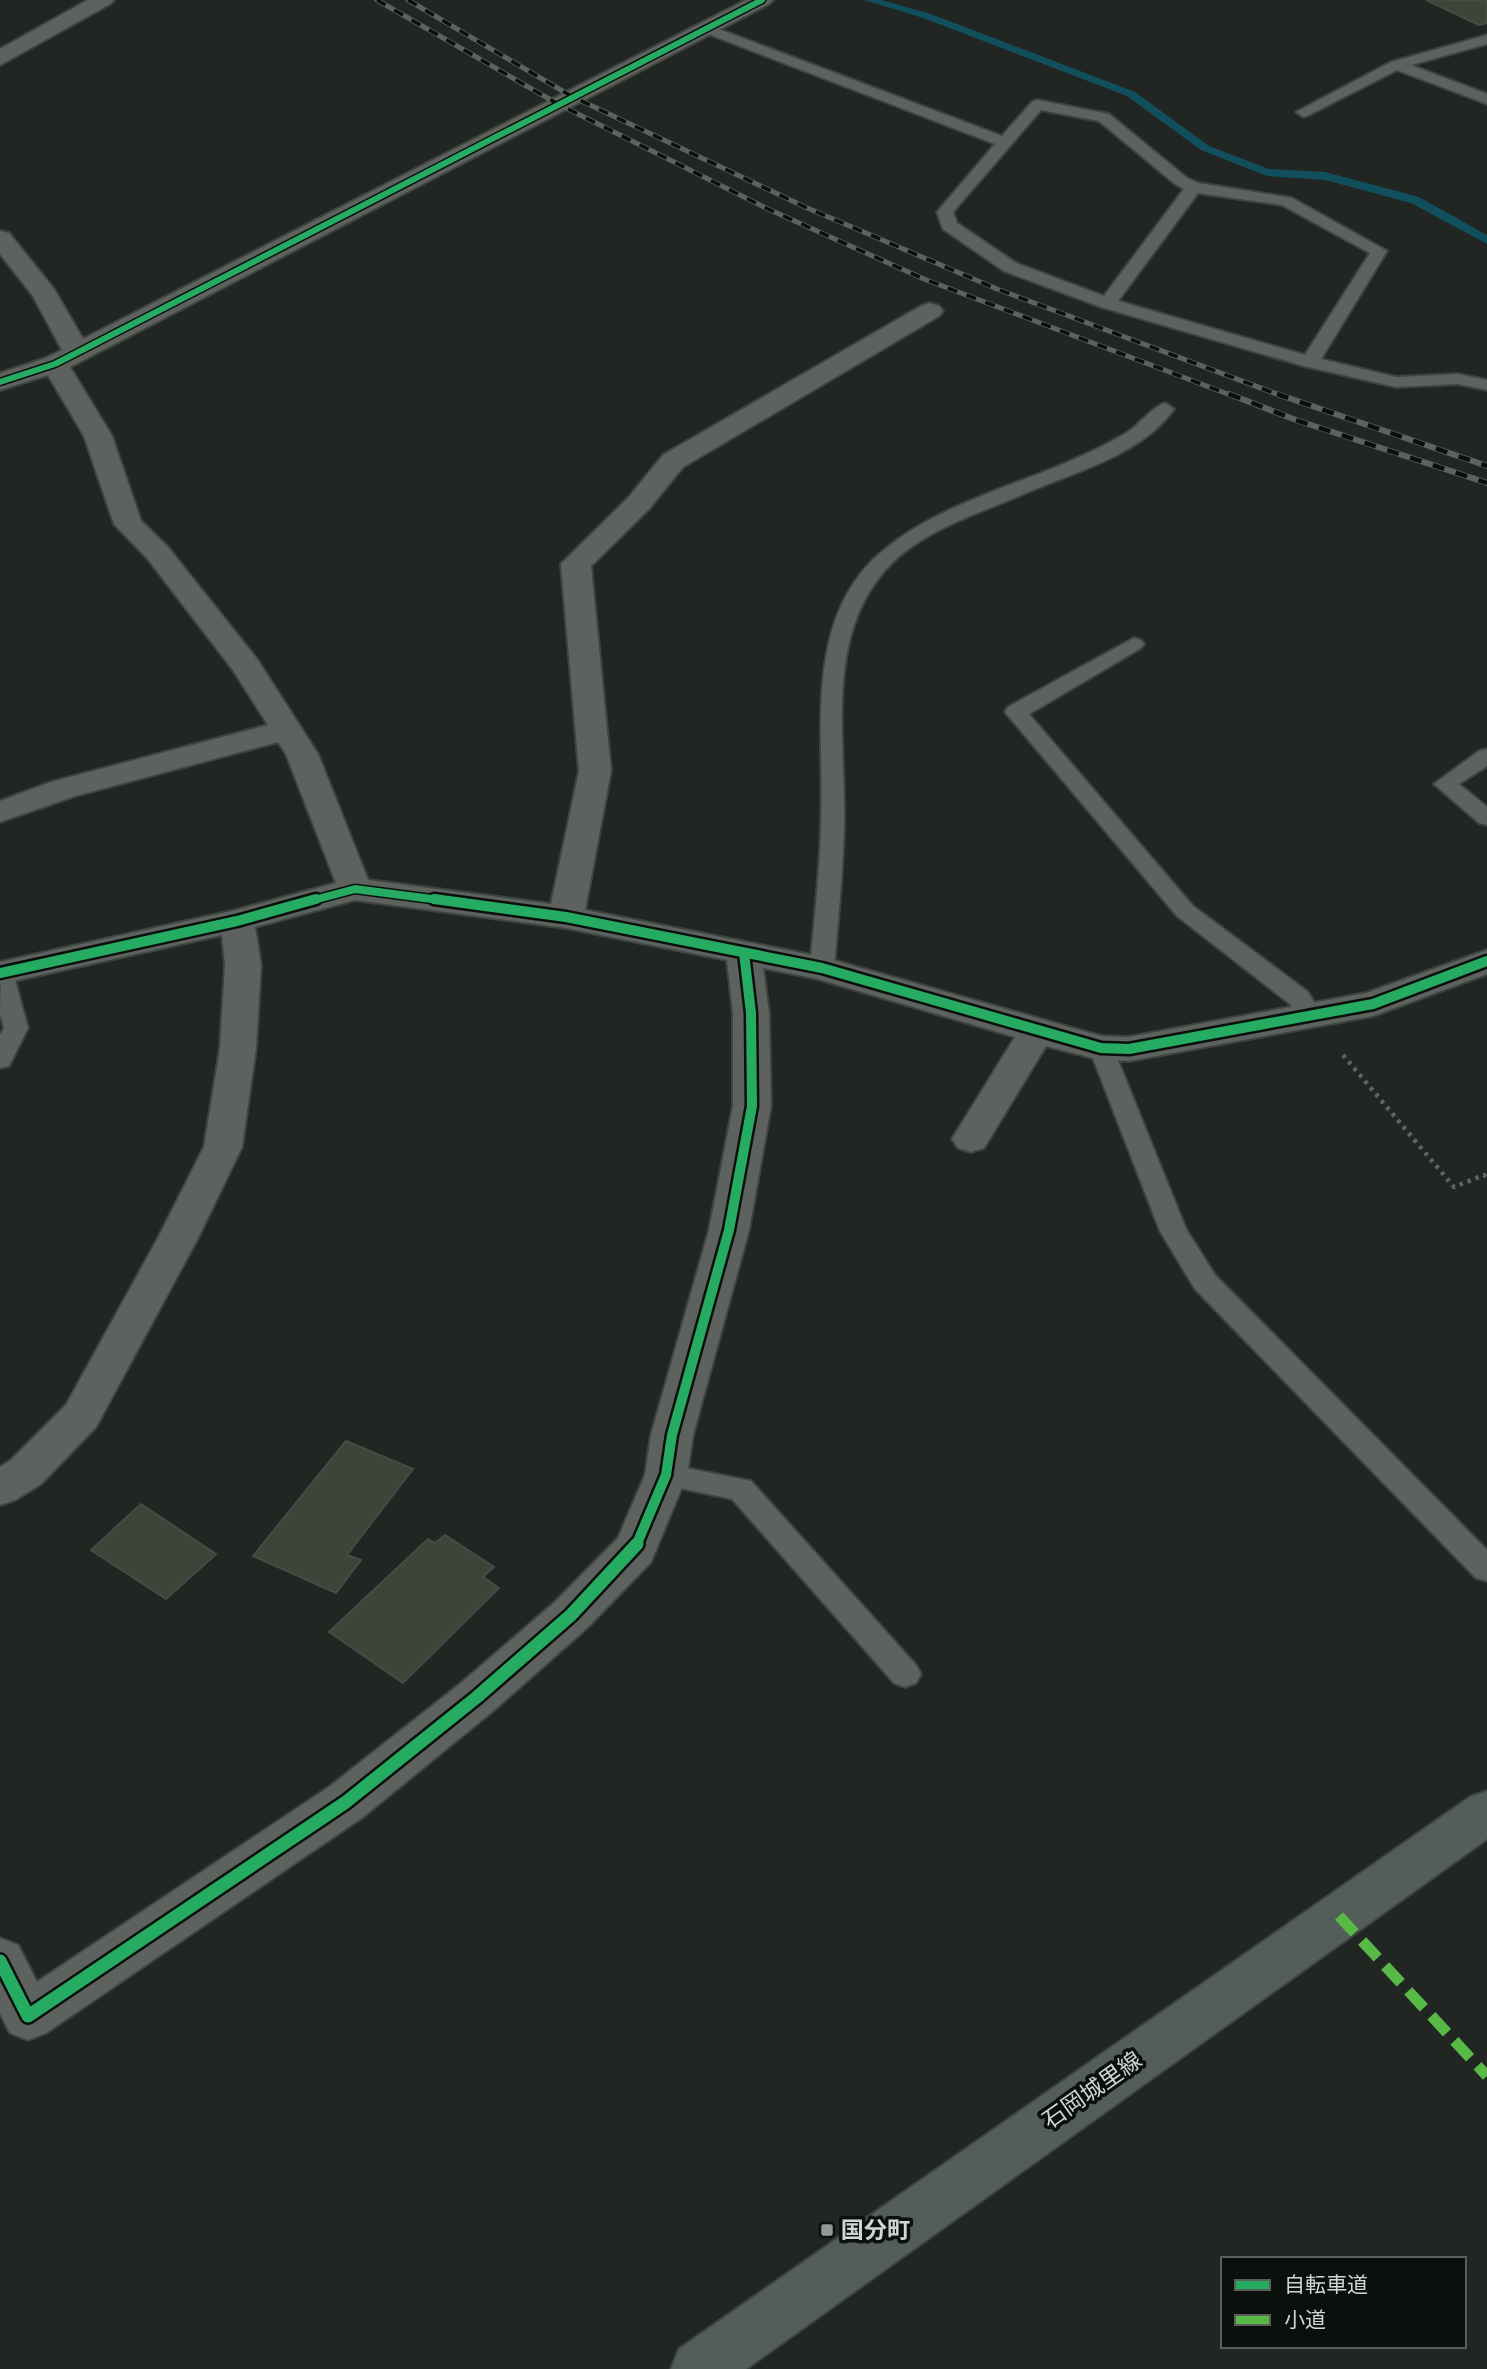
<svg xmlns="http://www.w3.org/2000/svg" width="1487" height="2369" font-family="Inter,'Noto Sans JP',sans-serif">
<rect width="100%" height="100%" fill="#212623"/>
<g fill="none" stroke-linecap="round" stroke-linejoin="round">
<polygon fill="#114f5d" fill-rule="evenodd" points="864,0 881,0 931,14 1135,92 1209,146 1269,169 1325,172 1419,197 1487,235 1487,244 1411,203 1325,180 1267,176 1201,150 1127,96 923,18"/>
</g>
<g fill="#3e4437" stroke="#484a47" stroke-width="2">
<polygon points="1426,0 1487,0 1487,23 1479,25"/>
<polygon points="346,1441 413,1469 347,1555 361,1560 336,1593 253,1556"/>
<polygon points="141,1504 216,1554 166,1599 91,1550"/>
<polygon points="445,1535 494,1567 483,1577 499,1588 403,1683 329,1632 428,1539 435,1543"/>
</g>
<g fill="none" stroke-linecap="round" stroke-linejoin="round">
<defs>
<g id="lane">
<path d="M708 25 1002 136 1032 102 1037 100 1109 114 1187 178 1198 183 1292 198 1387 251 1321 359 1396 377 1458 374 1487 380V390L1458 384 1396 387 1304 366 1101 307 1004 271 943 229 937 212 995 144 703 32 701 29 703 26ZM1041 110 1099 121 1175 184 1184 189 1104 296 1016 263 957 223 953 212ZM1198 193 1282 205 1370 253 1305 355 1118 301Z"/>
<polygon points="1487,35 1487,44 1411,65 1487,94 1487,104 1397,70 1309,115 1304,117 1296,112 1391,62"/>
<path d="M1165 403 1174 409C1140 457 1070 473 1019 496 972 516 915 533 882 574 825 643 846 743 844 825 843 873 838 920 834 968L831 974 822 976 813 974 810 968C814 920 820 873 821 825 825 733 802 616 884 550 932 510 999 490 1056 467 1080 457 1105 446 1128 432 1140 424 1152 407 1165 403Z"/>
<polygon points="1134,638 1141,640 1144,644 1141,648 1029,714 1193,906 1308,992 1323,1017 1320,1023 1311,1025 1302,1023 1290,1004 1177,916 1005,712 1008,707"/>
<polygon points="1487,749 1487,766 1459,784 1487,807 1487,825 1479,823 1434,784 1479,751"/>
<polygon points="1,965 10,967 13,973 28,1028 9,1066 0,1068 0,1035 4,1028 0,1014"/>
<polygon points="1101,1040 1110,1042 1113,1048 1186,1229 1215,1275 1487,1550 1487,1581 1476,1578 1195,1289 1160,1231 1089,1048 1092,1042"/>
<polygon points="666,1464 751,1481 916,1665 921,1674 916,1683 905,1687 894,1683 732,1499 656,1483 651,1475 656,1467"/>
</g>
<g id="street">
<polygon points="88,0 114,0 110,4 0,65 0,49"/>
<polygon points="746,0 773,0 769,4 70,367 112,436 141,521 167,546 257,659 318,754 368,880 551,904 579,771 561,564 629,497 663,455 921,306 930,303 939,306 943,311 939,316 683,467 649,509 591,566 611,771 585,910 822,957 1101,1036 1129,1037 1366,993 1487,950 1487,974 1373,1016 1129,1061 1101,1060 1046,1046 984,1148 971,1152 958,1148 952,1139 1015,1037 818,979 763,968 769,1013 771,1106 749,1230 693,1435 687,1475 651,1562 587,1628 493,1711 363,1817 46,2033 28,2040 10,2033 0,2013 0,1938 18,1945 37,1982 329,1787 461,1683 555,1602 618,1538 645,1475 651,1435 709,1230 733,1106 733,1013 727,960 566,928 355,900 255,927 261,965 256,1048 242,1147 198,1238 96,1427 41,1484 15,1500 0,1505 0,1467 11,1460 66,1405 158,1238 204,1147 220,1048 225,965 222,935 0,984 0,962 236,910 336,883 286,754 278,742 75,796 0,822 0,801 51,782 268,725 233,670 147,558 114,524 84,436 48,375 0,390 0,373 46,358 62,350 33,296 0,254 0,231 9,233 54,289 83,339"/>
</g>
<polygon id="primary" points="1487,1791 1487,1839 746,2369 671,2369 679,2349 1470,1797"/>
</defs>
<use href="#lane" stroke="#3e4340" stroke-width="4"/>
<use href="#street" stroke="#3e4340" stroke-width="4"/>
<use href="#primary" stroke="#3e4340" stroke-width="4"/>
<polyline stroke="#606361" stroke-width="4.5" stroke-dasharray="3.5 5" stroke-linecap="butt" points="1343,1055 1454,1187 1484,1175 1487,1178"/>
<use href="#lane" fill="#5d625e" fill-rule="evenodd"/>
<use href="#street" fill="#5d625e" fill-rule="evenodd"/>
<use href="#primary" fill="#535d5a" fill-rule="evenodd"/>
<defs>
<g id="rail-far1">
<polyline points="377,0 558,104 768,209 924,279 1233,396"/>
<polyline points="408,0 571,96 805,207 997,289 1282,396"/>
</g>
<g id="rail">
<polyline points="1229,394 1296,420 1487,483"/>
<polyline points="1277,394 1487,466"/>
</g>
</defs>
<use href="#rail-far1" stroke="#5e625f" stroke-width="5"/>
<use href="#rail" stroke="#5e625f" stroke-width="6"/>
<use href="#rail-far1" stroke="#0c100d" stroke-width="3.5" stroke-dasharray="10" stroke-linecap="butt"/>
<use href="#rail" stroke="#0c100d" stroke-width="4.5" stroke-dasharray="12" stroke-linecap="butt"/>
<polyline stroke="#58b947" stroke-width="11" stroke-dasharray="23 11" stroke-linecap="butt" points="1339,1916 1487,2076"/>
<defs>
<polyline id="cycleway-far3" points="0,382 55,364 762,0"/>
<polyline id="cycleway-far2" points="310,901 355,889 447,901"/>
<g id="cycleway-far1">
<polyline points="434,899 566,917 822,968 1101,1048 1129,1049 1373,1004 1487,961"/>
<polyline points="0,973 237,921 316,899"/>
<polyline points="636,1546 666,1475 672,1435 729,1230 752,1106 751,1013 744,953"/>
</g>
<polyline id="cycleway" points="0,1961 28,2016 346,1802 477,1697 571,1615 637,1544"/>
</defs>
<use href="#cycleway-far3" stroke="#0c100d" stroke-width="9"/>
<use href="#cycleway-far2" stroke="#0c100d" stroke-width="11"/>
<use href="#cycleway-far1" stroke="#0c100d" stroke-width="15"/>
<use href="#cycleway" stroke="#0c100d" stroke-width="18"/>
<use href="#cycleway-far3" stroke="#26ab63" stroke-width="6"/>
<use href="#cycleway-far2" stroke="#26ab63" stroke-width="8"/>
<use href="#cycleway-far1" stroke="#26ab63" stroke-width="10"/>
<use href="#cycleway" stroke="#26ab63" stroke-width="13"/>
</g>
<rect fill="#939895" stroke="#0c100d" stroke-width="2.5" x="820" y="2223" width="14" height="14" rx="3.5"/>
<g text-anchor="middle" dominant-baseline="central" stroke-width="7" stroke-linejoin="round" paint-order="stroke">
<g font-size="23" fill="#d0d6d2" stroke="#0c100d">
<text transform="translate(1092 2090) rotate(-35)">石岡城里線</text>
</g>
<g font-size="23" font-weight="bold" fill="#d0d6d2" stroke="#0c100d" text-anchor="start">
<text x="841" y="2230">国分町</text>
</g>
</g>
<rect x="1221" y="2257" width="245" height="91" fill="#0c100d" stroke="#5a5f5c" stroke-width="2"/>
<rect x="1235" y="2280" width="35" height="10" fill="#26ab63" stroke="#5a5f5c" stroke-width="2"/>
<text x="1284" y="2292" font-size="21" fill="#d0d6d2">自転車道</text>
<rect x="1235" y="2315" width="35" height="10" fill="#58b947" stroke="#5a5f5c" stroke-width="2"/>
<text x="1284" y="2327" font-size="21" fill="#d0d6d2">小道</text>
</svg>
